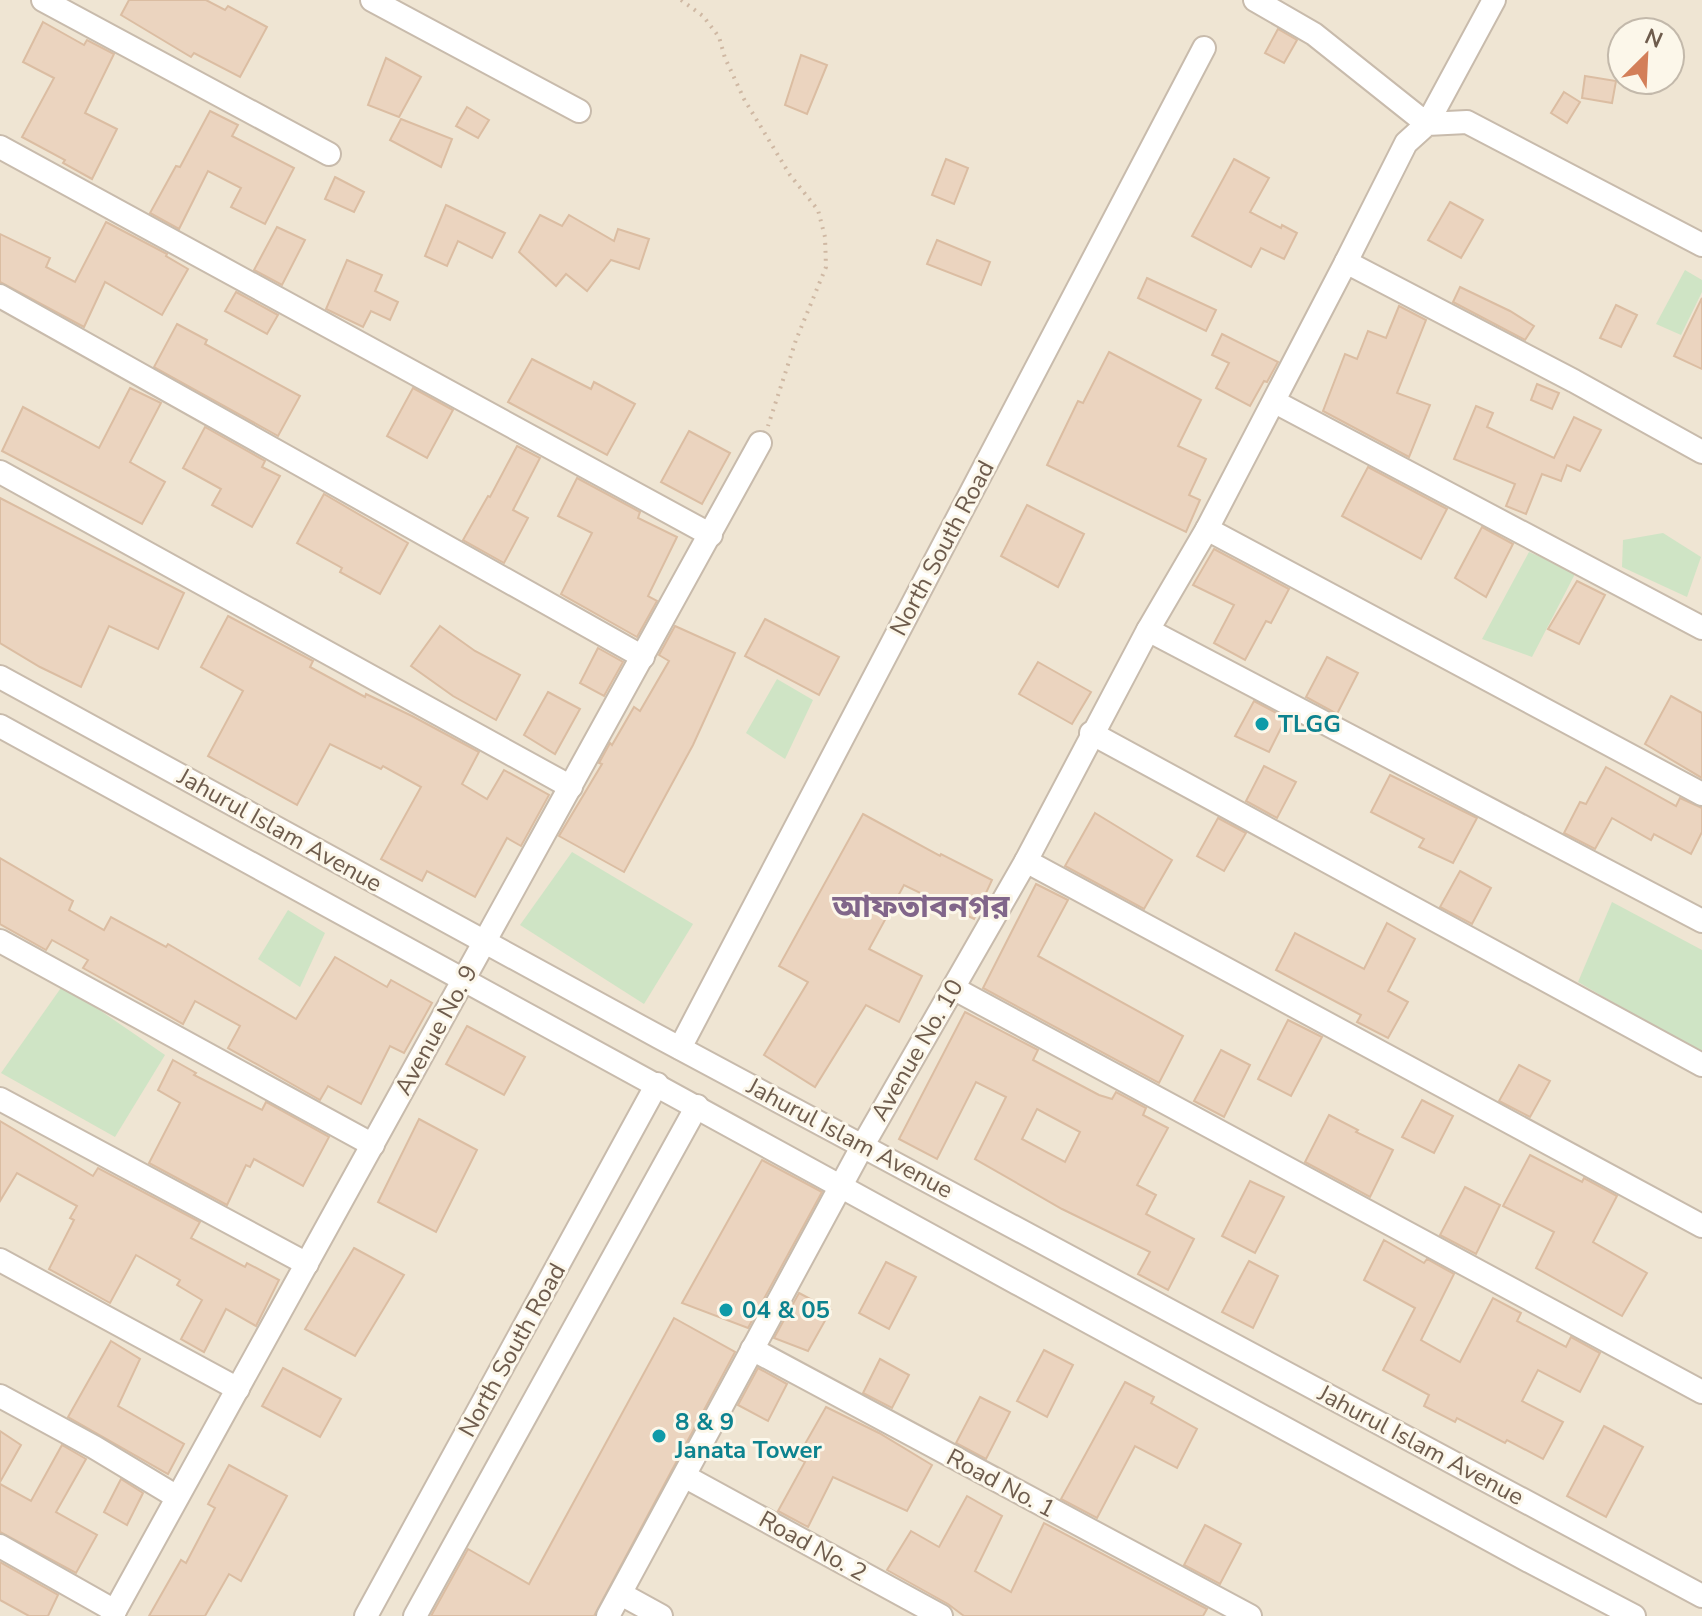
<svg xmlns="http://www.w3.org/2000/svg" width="1702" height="1616" font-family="'Nunito Sans','Noto Sans Bengali',sans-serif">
<rect width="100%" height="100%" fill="#f9f3e4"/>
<path fill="#efe5d3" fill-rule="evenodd" d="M0 0H1702V1616H0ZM1622 32H1670V80H1622Z"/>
<g fill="#cfe4c5">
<polygon points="1685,270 1702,280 1702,292 1681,335 1656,324"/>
<polygon points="1663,533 1701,557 1687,597 1622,567 1623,540"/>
<polygon points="1529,552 1576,572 1532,657 1482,639"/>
<polygon points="777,679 813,700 785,759 746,733"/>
<polygon points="572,852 693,924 644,1004 520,925"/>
<polygon points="1612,902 1702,950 1702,1054 1578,982"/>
<polygon points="288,910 325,933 300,987 258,959"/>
<polygon points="63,985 165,1055 115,1137 1,1073"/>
</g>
<g fill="#ebd4bf" stroke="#dbbda2" stroke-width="2" fill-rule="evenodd">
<polygon points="129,0 206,0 225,10 228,6 267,27 240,77 194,53 191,57 121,15"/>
<polygon points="43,22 84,45 87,40 114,54 85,113 117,129 92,179 63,163 65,160 22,137 54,78 23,62"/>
<polygon points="1278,29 1297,40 1284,63 1265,53"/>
<polygon points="801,55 827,65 807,114 785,105"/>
<polygon points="386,58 421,77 399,117 368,105"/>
<polygon points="1585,76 1616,81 1612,103 1582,98"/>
<polygon points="1564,92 1580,102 1567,123 1551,113"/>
<polygon points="467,107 489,120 478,138 456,126"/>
<polygon points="210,111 238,125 232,136 294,168 265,224 231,207 241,188 208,171 179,229 150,213 176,166 180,167"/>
<polygon points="401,119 452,139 441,167 390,140"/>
<polygon points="946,159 968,168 954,204 932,195"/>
<polygon points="1234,159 1269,178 1250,212 1281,228 1282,225 1297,233 1284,259 1261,248 1251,267 1192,236"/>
<polygon points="335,177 364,192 354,212 325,199"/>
<polygon points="1450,202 1483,220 1461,258 1428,240"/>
<polygon points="446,205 505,233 492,258 458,241 447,266 425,256"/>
<polygon points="540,215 562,226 569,215 614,241 618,229 649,239 639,269 611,260 587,291 566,274 556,286 519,252"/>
<polygon points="106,222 167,254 166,256 188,269 162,315 105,282 84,327 0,282 0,234 50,258 46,267 75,282"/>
<polygon points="277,227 305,240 282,285 254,270"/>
<polygon points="937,240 990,262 981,285 927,264"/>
<polygon points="347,260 382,275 375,291 398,302 390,320 371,311 363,327 326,309"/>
<polygon points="1147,278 1216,310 1206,331 1138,298"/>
<polygon points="1460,287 1510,311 1534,326 1525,340 1453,302"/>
<polygon points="236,292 278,315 267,334 225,311"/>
<polygon points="1702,298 1702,369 1674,356"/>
<polygon points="1616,305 1637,315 1621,347 1600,338"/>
<polygon points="1399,306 1426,320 1397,393 1430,405 1409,457 1323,411 1345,354 1357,359 1368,331 1386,338"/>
<polygon points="177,324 207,340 205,344 300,396 278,436 154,367"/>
<polygon points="1222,334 1278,362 1267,382 1264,381 1250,406 1216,388 1229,363 1212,355"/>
<polygon points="1109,352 1201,400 1178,446 1206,459 1189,495 1200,500 1186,532 1047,465 1078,401 1083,403"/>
<polygon points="532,359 591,389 594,382 635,404 607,455 508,402"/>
<polygon points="1537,384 1559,393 1552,409 1531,400"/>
<polygon points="130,388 161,403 130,462 165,482 142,524 2,451 23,407 99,448"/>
<polygon points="413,388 453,410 427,458 387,436"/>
<polygon points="1476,406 1493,413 1487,427 1554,458 1574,417 1601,430 1580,471 1567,465 1561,481 1542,474 1526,514 1506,506 1515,484 1454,459"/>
<polygon points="205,427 265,461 262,467 280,476 252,527 212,505 221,489 183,468"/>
<polygon points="689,431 730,453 702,504 661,482"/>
<polygon points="517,446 540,458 513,510 528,518 504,563 463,540 488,496 490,497"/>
<polygon points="1368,467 1447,509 1421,559 1342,516"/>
<polygon points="577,478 640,512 638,518 677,537 648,596 657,601 637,637 561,594 592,533 558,516"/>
<polygon points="324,494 408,543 380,594 340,572 342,568 297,543"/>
<polygon points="0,498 184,593 158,649 109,626 81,687 40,667 0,643"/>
<polygon points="1027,505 1084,534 1058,587 1001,556"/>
<polygon points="1482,527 1513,544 1486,597 1455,578"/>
<polygon points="1214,549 1289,589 1271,623 1266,621 1245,660 1214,643 1234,605 1193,585"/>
<polygon points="1577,581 1605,595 1579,644 1548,629"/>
<polygon points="228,616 313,661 310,667 365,697 366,694 412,716 479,752 462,784 487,799 504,770 549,795 521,846 507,838 475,897 427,871 422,881 381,859 421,787 383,766 381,769 330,744 297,805 208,756 243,691 201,667"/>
<polygon points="765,619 839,657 819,695 745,656"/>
<polygon points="440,626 475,651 520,675 496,720 453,696 411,666"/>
<polygon points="675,626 735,653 693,745 624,872 559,836 602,764 599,763 610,743 612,745 634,707 640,711 669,661 659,655"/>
<polygon points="598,648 623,662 604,696 580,683"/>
<polygon points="1327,657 1358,673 1337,714 1306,697"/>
<polygon points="1038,662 1091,692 1072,724 1019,694"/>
<polygon points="548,692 580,709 555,754 524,735"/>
<polygon points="1671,696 1702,713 1702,778 1645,744"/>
<polygon points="1254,701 1286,718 1269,752 1235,736"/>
<polygon points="1264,766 1296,782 1277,818 1246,801"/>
<polygon points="1606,767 1676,806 1680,798 1702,808 1702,832 1691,854 1654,834 1651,840 1612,818 1595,849 1564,833 1580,802 1586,804"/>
<polygon points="1390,775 1477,818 1453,863 1419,847 1424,839 1371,812"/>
<polygon points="1095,813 1172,860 1144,909 1065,866"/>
<polygon points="863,814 940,856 941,854 992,880 974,919 904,885 869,949 922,976 899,1022 866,1005 815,1087 764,1055 808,982 779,966"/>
<polygon points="1218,818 1246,833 1224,871 1197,856"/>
<polygon points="0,858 73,901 69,910 104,930 111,917 166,947 168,944 296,1019 335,957 387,987 391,980 432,1003 404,1053 390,1046 361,1104 328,1086 320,1100 228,1048 240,1026 195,1001 183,1024 83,968 88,960 52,940 46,950 0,924"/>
<polygon points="1460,871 1491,888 1472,924 1440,907"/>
<polygon points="1036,884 1068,900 1038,956 1183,1036 1159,1083 983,988"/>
<polygon points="1387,923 1415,939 1388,991 1408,1002 1388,1038 1357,1022 1361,1015 1276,970 1295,933 1364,969"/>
<path d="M965 1012 1038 1050 1033 1060 1099 1095 1112 1099 1116 1092 1146 1108 1143 1115 1168 1128 1137 1185 1156 1195 1146 1214 1194 1239 1168 1290 1138 1274 1150 1252 1062 1209 975 1159 1006 1097 976 1082 937 1159 899 1139ZM1037 1109 1080 1132 1065 1162 1022 1139Z"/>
<polygon points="1288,1020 1322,1037 1291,1096 1258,1079"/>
<polygon points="467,1026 525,1057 504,1095 446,1064"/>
<polygon points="1221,1050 1250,1065 1224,1117 1194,1101"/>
<polygon points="173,1060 196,1073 194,1075 262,1110 266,1102 329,1137 303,1186 254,1159 250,1167 246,1165 227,1205 149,1163 180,1103 158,1090"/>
<polygon points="1519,1065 1550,1081 1530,1117 1499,1101"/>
<polygon points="1422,1100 1453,1116 1434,1153 1402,1137"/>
<polygon points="1329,1115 1358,1130 1356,1132 1393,1150 1370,1197 1305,1162"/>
<polygon points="419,1119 477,1150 436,1232 378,1202"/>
<polygon points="0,1121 93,1176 98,1168 200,1222 191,1238 245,1267 247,1263 279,1280 256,1326 226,1309 204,1352 181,1339 202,1300 177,1285 180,1280 136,1255 110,1303 49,1269 74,1220 70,1218 77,1206 17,1173 0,1201"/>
<polygon points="1530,1155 1582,1182 1584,1178 1617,1196 1593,1242 1647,1273 1622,1316 1536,1268 1554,1232 1503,1206"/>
<polygon points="762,1160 822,1192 748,1328 682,1303"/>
<polygon points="1250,1181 1284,1197 1255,1253 1222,1236"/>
<polygon points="1465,1187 1500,1205 1476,1254 1440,1235"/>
<polygon points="1384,1240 1424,1263 1427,1259 1454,1274 1421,1340 1460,1362 1493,1298 1521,1313 1517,1321 1566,1347 1571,1337 1600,1353 1580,1392 1538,1370 1522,1401 1563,1422 1543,1459 1507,1440 1505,1443 1457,1418 1455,1422 1424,1406 1429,1395 1383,1370 1415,1308 1364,1280"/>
<polygon points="354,1248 404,1275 355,1356 305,1329"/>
<polygon points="1249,1261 1278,1276 1253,1328 1222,1312"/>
<polygon points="886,1262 916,1277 889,1329 859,1313"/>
<polygon points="799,1293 831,1310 808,1351 774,1338"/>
<polygon points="674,1318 735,1352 594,1616 431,1616 468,1549 529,1584"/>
<polygon points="111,1341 140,1359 118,1406 184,1444 168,1474 68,1417"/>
<polygon points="1044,1350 1073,1365 1047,1417 1017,1401"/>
<polygon points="880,1359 909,1375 892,1408 863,1393"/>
<polygon points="283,1368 341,1399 320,1437 262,1406"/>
<polygon points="758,1368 787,1384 768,1421 738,1405"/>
<polygon points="1125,1382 1154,1397 1151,1403 1197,1429 1177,1468 1135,1446 1097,1518 1061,1499"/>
<polygon points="980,1397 1010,1412 986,1459 956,1443"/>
<polygon points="826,1407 879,1433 932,1465 907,1511 833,1477 808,1527 778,1511 805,1462 797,1458"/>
<polygon points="1604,1426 1643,1447 1606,1517 1567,1496"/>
<polygon points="0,1431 21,1445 0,1482"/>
<polygon points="62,1445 86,1459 56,1512 97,1535 76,1573 0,1532 0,1484 31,1501"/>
<polygon points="229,1465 287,1496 241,1581 229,1574 205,1616 149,1616 181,1560 186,1563 215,1508 208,1504"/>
<polygon points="121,1479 143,1493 127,1525 104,1512"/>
<polygon points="967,1496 1002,1516 975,1571 1011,1592 1044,1523 1207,1609 1203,1616 964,1616 948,1604 887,1570 911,1531 939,1547"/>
<polygon points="1205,1525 1241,1544 1220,1584 1184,1565"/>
<polygon points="0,1562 58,1595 48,1616 29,1616 0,1600"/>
</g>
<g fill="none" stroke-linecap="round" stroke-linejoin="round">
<defs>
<g id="minor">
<polyline points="43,0 329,154"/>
<polyline points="372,0 579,111"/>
<polyline points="1255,0 1314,34 1427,124 1494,0"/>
<polyline points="0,147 711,535"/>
<polyline points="1346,262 1406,143 1427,124 1467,122 1702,245"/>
<polyline points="0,296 643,657"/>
<polyline points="1275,402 1702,628"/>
<polyline points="0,472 571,787"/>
<polyline points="1207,529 1702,794"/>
<polyline points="1148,630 1702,921"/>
<polyline points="0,677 659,1037 1702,1596"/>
<polyline points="0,726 1017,1283 1529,1561 1634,1616"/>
<polyline points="1091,733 1702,1065"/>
<polyline points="1026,861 1702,1226"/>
<polyline points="0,941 373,1145"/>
<polyline points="953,988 1702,1392"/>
<polyline points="680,1048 1204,48"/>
<polyline points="0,1099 307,1264"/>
<polyline points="0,1260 238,1389"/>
<polyline points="752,1349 1250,1616"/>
<polyline points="0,1396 94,1447 177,1497"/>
<polyline points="686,1477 941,1616"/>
<polyline points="0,1546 115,1611"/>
<polyline points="621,1594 661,1616"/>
<polyline points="112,1616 760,443"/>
<polyline points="366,1616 657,1084"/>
<polyline points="415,1616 697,1106"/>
<polyline points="608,1616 863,1145 1026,861 1148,630 1207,529 1346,262 1574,381 1702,452"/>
</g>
</defs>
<use href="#minor" stroke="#c8bbac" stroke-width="26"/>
<polyline stroke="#cfb8a3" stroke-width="4" stroke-dasharray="2 6" stroke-linecap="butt" points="681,0 703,16 719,37 725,58 744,99 790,175 818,210 825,237 826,267 796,340 768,426"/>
<use href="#minor" stroke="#fff" stroke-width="22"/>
</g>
<g fill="#0f9aa8" stroke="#fcf7ea" stroke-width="3">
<circle cx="1262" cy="724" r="8"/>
<circle cx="726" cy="1310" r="8"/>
<circle cx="659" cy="1436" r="8"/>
</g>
<g text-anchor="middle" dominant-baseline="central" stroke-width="6" stroke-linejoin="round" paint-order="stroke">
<g font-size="24" fill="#6e5c4d" stroke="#fcf7ea">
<text transform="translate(942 548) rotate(-62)">North South Road</text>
<text transform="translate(280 830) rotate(29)">Jahurul Islam Avenue</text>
<text transform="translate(436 1030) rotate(-61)">Avenue No. 9</text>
<text transform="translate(917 1050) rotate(-60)">Avenue No. 10</text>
<text transform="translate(850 1138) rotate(28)">Jahurul Islam Avenue</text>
<text transform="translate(512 1350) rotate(-61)">North South Road</text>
<text transform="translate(1421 1445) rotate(28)">Jahurul Islam Avenue</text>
<text transform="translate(1001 1483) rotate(28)">Road No. 1</text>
<text transform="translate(813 1546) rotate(29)">Road No. 2</text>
</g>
<g font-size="24" font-weight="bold" fill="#0d838f" stroke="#fcf7ea" text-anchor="start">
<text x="1278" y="724">TLGG</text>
<text x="742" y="1310">04 &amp; 05</text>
<text x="675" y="1422">8 &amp; 9<tspan x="675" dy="28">Janata Tower</tspan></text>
</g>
<g font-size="32" font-weight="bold" fill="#81668a" stroke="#fcf7ea">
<text x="921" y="906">আফতাবনগর</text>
</g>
</g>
<g transform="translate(1646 56) rotate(24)"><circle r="38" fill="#fcf7ea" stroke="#c3b9ab" stroke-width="2"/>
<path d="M0-6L14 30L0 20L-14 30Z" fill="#d37f59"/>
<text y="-12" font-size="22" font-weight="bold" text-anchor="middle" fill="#6e5c4d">N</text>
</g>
</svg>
